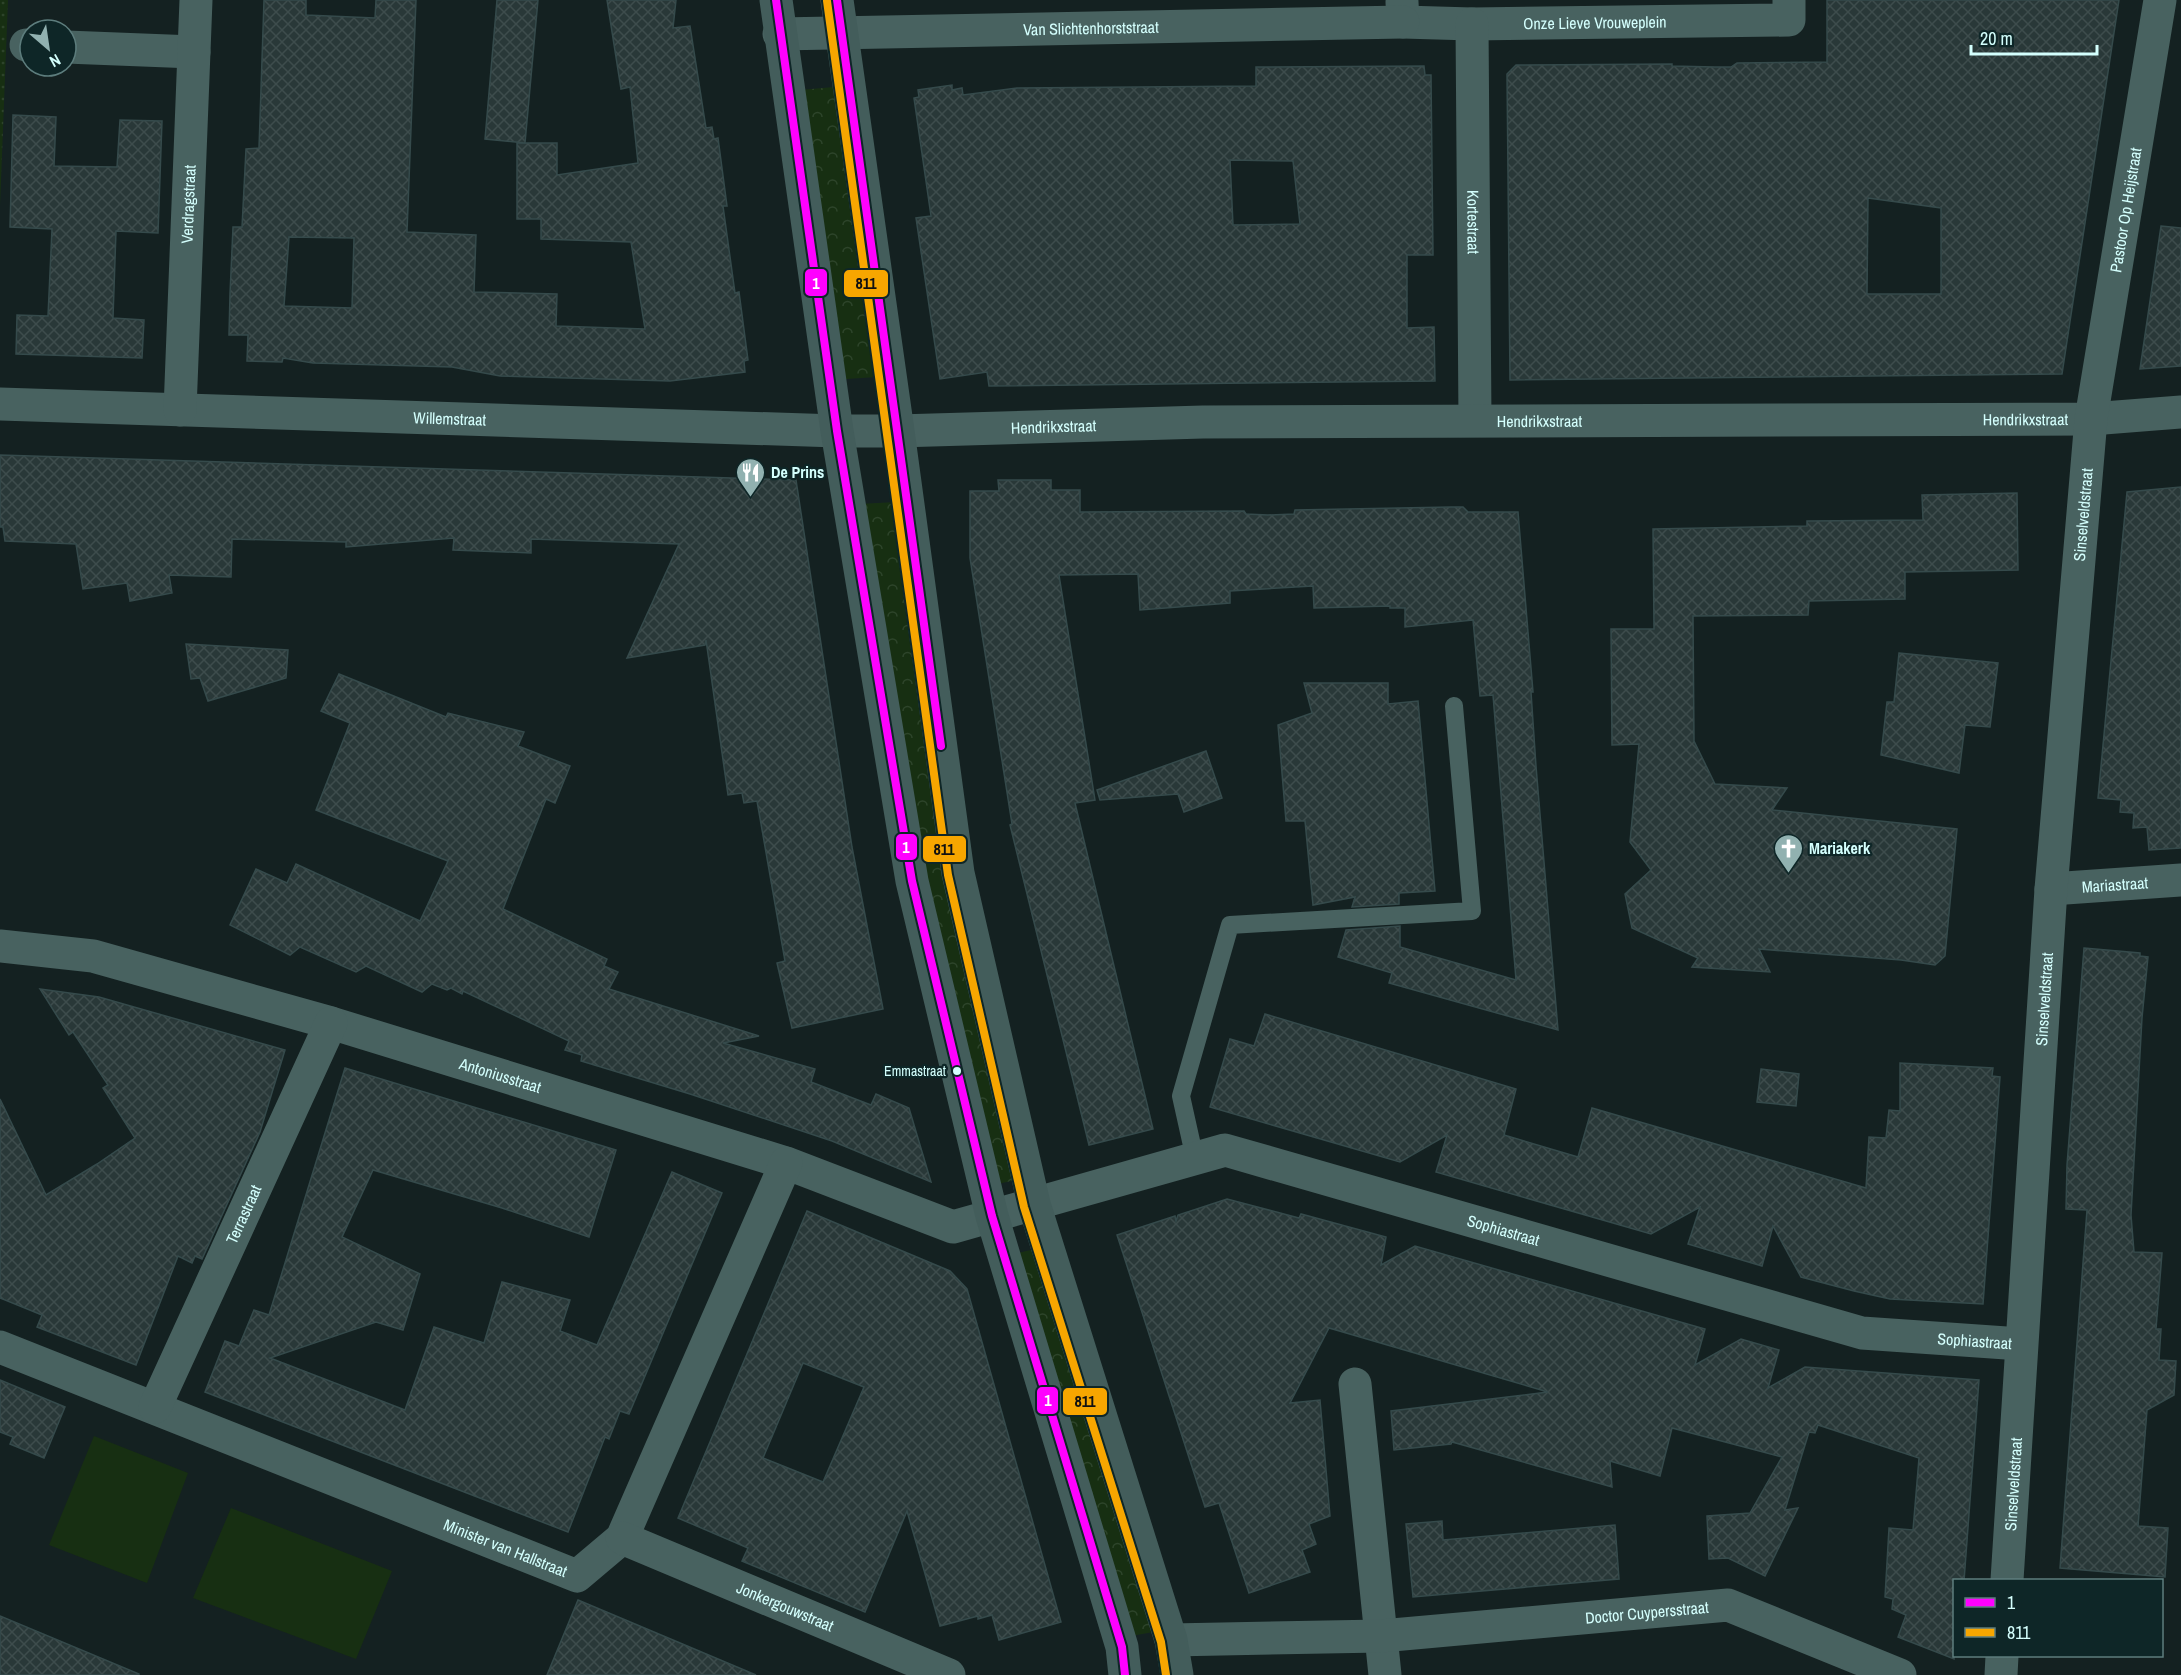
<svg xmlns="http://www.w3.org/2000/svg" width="2181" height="1675" font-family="'Archivo Narrow',sans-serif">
<defs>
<pattern id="grass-dots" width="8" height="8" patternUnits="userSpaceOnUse" patternTransform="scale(1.5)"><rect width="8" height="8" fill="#172f12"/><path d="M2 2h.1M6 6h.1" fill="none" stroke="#2d442a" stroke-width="1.8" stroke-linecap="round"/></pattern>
<pattern id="forest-crowns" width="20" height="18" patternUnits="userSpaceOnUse" patternTransform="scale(1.5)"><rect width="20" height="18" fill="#172f12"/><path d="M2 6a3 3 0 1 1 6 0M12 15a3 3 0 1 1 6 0" fill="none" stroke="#2d442a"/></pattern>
<pattern id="building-cross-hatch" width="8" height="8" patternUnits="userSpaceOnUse" patternTransform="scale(1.5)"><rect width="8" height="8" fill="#293838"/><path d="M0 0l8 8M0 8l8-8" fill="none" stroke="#3d4c4c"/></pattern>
</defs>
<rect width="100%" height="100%" fill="#142121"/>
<polygon fill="url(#grass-dots)" points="0,0 8,0 0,206"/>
<g fill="url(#forest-crowns)">
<polygon points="834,87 877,377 846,379 800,90"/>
<polygon points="896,502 1021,1179 997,1184 922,879 859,504"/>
<polygon points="1039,1248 1159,1631 1131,1636 1018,1253"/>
</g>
<g fill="#172f12">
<polygon points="94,1436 188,1473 147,1583 49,1545"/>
<polygon points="231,1508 392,1571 356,1659 193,1598"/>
</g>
<g fill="url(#building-cross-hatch)" stroke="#354a4b" stroke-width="1.5" fill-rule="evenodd">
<path d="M264 0H306V15L375 18 376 0H416L407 232 476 235 474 292 557 294 556 326 645 329 631 242 541 239V219H517V143H557V175L638 163 630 87 621 89 607 0H676L673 28 690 26 706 128 712 127 714 139 718 138 727 206H723L735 293 739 292 748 360 744 361 745 372 670 381 500 376 452 367 313 363 283 358 282 362 247 361 248 335H229L230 294 233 227H242L246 149 259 148ZM289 237 354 238 352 308 284 306Z"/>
<polygon points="497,0 538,0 525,143 485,139"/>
<path d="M1827 0H2119L2062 374 1510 380 1507 74 1516 65 1672 64V66L1715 67H1731L1737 63 1827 62ZM1868 198 1941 208V294H1867Z"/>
<path d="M1424 66 1425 75H1431L1433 255H1407V328L1434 327 1435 381 989 386 987 372 940 379 916 218 931 216 914 98 919 97 918 90 952 85V90L962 88 963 95 1017 88 1256 86V67ZM1230 160 1293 161 1300 224 1233 225Z"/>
<polygon points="13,115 56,117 54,166 117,167 120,120 162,121 158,233 116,231 113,318 144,320 142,358 16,354 17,315 48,316 52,229 10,227"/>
<polygon points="2161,226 2181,228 2181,366 2140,369"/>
<polygon points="0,455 796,480 852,847 883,1009 792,1028 777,963 785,961 757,801 744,803 742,793 728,795 706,640 705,645 627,658 679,544 531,539 531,553 453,550 454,538 346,547 346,542 232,539 231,577 169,575 172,593 130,601 127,583 83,589 76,544 5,541 3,527 0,527"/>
<polygon points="998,480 1051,480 1051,490 1080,490 1080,512 1244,511 1246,514 1268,515 1294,514 1295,510 1451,507 1463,507 1468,512 1518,512 1533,692 1531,692 1536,766 1558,1030 1389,983 1392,973 1338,957 1346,930 1400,926 1400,947 1516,980 1493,695 1480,696 1473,620 1405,627 1405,608 1390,608 1390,606 1314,608 1313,586 1230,591 1230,603 1140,610 1138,574 1059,575 1095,800 1075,803 1153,1129 1089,1145 1010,825 1012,824 970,558 970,491 999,491"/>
<polygon points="2181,487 2181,848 2149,850 2147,827 2133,828 2134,813 2120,812 2121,800 2098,798 2127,492"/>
<polygon points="2017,493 2018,570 1905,572 1905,599 1809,601 1808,615 1693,616 1694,741 1715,784 1787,788 1772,810 1957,829 1945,956 1935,965 1901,960 1759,949 1770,972 1692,967 1698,958 1632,928 1625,894 1651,870 1630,842 1639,744 1612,745 1611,629 1654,629 1653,529 1807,526 1807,521 1923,520 1922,495"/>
<polygon points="186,644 288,650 286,678 208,701 200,678 191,679"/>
<polygon points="1899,653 1998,663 1990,727 1965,725 1959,773 1881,755 1887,702 1894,702"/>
<polygon points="339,674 446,717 448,713 524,732 518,746 570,766 555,803 546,799 503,909 607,959 604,966 618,972 609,989 759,1036 723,1043 815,1069 811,1082 871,1105 876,1094 909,1108 931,1182 832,1141 690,1094 581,1061 582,1055 565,1050 569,1041 463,991 462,994 451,988 447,990 432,984 422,992 366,966 356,972 300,947 290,955 230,925 256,869 287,883 296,864 420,921 448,861 316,810 350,723 321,711"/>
<polygon points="1304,683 1388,683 1388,704 1418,701 1435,891 1399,893 1399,904 1352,907 1355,897 1313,905 1305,821 1286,821 1278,725 1312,713"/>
<polygon points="1206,751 1222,798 1184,812 1178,794 1100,800 1097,790"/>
<polygon points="2084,948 2140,953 2140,956 2148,957 2142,1018 2131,1215 2134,1252 2162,1253 2156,1329 2161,1329 2159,1360 2176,1361 2174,1395 2147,1410 2138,1526 2168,1528 2165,1577 2060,1568 2087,1210 2066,1209 2067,1165"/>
<polygon points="40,989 99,997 285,1050 260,1132 202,1259 195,1256 192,1263 178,1256 136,1365 37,1327 42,1315 0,1298 0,1099 46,1195 97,1164 135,1138 103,1088 108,1085 73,1032 69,1035"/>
<polygon points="1265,1014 1516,1089 1504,1135 1578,1157 1592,1108 1866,1188 1869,1137 1886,1138 1889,1110 1900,1111 1900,1063 1993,1068 1992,1076 2000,1077 1983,1304 1890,1299 1854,1291 1801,1277 1773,1226 1762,1266 1688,1244 1700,1207 1651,1234 1436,1172 1447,1135 1400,1162 1210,1107 1230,1039 1254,1046"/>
<polygon points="345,1068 616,1150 589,1237 502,1208 373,1170 342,1237 420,1274 403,1330 376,1322 270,1358 405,1410 434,1327 484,1343 502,1282 570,1300 560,1331 597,1345 672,1172 722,1193 629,1414 620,1411 609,1439 605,1437 568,1532 205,1392 225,1341 239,1346 254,1310 269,1315"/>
<polygon points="1761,1069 1799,1074 1796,1106 1757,1102"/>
<polygon points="1227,1199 1299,1218 1301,1214 1386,1237 1381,1265 1415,1246 1705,1329 1695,1365 1741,1339 1779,1350 1768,1388 1805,1367 1979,1380 1964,1581 1954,1581 1954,1659 1898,1637 1906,1615 1892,1609 1893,1599 1885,1597 1889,1528 1913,1530 1919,1458 1818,1425 1815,1433 1809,1432 1785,1510 1798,1508 1765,1576 1728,1558 1709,1559 1707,1516 1750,1513 1782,1457 1672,1428 1660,1476 1610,1461 1612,1487 1452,1442 1451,1444 1394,1450 1391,1411 1548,1392 1329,1328 1290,1403 1320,1400 1330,1516 1309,1524 1316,1544 1302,1550 1310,1572 1249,1593 1219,1503 1205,1507 1117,1235 1175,1216 1176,1221 1178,1215"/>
<path d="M807 1211 950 1271 967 1289 1061 1622 999 1640 992 1615 978 1619V1616L940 1626 907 1511 865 1612 742 1561 748 1548 678 1518ZM803 1363 864 1387 823 1482 763 1458Z"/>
<polygon points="0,1380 65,1407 44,1458 10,1444 13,1437 0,1432"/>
<polygon points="1442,1521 1443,1540 1615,1525 1619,1579 1413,1597 1406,1524"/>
<polygon points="578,1600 673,1640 756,1675 547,1675"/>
<polygon points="0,1616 139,1674 139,1675 0,1675"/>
</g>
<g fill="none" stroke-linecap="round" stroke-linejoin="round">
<polyline stroke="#486260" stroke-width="18" points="1195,1159 1181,1096 1230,925 1472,911 1454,706"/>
<g stroke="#486260" stroke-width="33">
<path id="s1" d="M1402 2 1403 22 1472 24 1789 20V0"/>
<path id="s2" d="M1472 24 1475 420"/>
<path id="s3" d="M779 34 1403 22"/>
<polyline points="26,45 30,46"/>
<polyline points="66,47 194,52"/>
<path id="s4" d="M0 404 837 431H898L1203 422 2091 419 2181 412"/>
<path id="s5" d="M180 410 196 0"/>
<path id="s6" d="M2051 889 2181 880"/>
<path id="s7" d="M0 946 93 956 331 1023 786 1163 953 1227 1225 1150 1862 1333 2021 1344"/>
<path id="s8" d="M0 1347 577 1576 622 1538 786 1163"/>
<polyline points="1355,1384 1385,1675"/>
<path id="s9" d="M155 1407 331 1023"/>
<path id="s10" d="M622 1538 949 1675"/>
<path id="s11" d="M2007 1580 2051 889 2091 419 2160 0"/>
<path id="s12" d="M1171 1640 1381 1636 1728 1605 1900 1675"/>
<polyline points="2001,1675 2002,1656"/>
</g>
<g stroke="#435d5b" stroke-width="33">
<polyline points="776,0 837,431 912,881 992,1216 1122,1647 1125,1675"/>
<polyline points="837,0 898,431 958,873 1034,1204 1171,1640 1177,1675"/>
</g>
<defs>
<g id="bus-1">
<polyline points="776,0 837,431 912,881 992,1216 1122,1647 1125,1675"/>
<polyline points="837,0 941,746"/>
</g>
<polyline id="bus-2" points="827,1 948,875 1024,1207 1161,1642 1166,1675"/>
</defs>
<use href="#bus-1" stroke="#0e2627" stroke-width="12"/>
<use href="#bus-2" stroke="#0e2627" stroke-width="12"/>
<use href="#bus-1" stroke="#f0f" stroke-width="8"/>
<use href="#bus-2" stroke="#f7a600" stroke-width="8"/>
</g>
<defs>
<symbol id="restaurant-pin" viewBox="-11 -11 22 30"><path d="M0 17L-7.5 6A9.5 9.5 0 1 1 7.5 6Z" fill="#91b1b0" stroke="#0e2627"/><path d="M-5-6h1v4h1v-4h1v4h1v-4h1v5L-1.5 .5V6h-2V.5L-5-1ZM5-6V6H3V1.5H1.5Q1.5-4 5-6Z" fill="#fff"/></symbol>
<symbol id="church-pin" viewBox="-11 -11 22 30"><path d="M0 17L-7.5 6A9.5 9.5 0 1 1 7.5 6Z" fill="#91b1b0" stroke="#0e2627"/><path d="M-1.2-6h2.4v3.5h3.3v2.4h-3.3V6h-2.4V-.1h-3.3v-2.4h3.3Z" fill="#fff"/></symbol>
</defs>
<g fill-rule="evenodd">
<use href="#restaurant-pin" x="734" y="456" width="33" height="45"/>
<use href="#church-pin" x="1772" y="832" width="33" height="45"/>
</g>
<circle fill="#d4fffd" stroke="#0e2627" stroke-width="2" cx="957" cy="1071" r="5"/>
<g text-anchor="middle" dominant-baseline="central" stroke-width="4.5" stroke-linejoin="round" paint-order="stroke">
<g font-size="14" fill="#d4fffd" stroke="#0e2627" text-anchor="end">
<text x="946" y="1071">Emmastraat</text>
</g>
<g font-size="16" fill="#d4fffd" stroke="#0e2627">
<text stroke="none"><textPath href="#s1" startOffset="212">Onze Lieve Vrouweplein</textPath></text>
<text stroke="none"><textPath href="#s3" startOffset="312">Van Slichtenhorststraat</textPath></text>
<text stroke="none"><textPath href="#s5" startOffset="206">Verdragstraat</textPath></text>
<text stroke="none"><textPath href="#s11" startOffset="1376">Pastoor Op Heijstraat</textPath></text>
<text stroke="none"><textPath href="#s2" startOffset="198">Kortestraat</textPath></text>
<text stroke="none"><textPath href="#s4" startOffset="450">Willemstraat</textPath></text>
<text stroke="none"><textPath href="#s4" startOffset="2026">Hendrikxstraat</textPath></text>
<text stroke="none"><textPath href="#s4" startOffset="1540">Hendrikxstraat</textPath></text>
<text stroke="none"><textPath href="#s4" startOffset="1054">Hendrikxstraat</textPath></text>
<text stroke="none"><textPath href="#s11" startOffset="1068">Sinselveldstraat</textPath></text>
<text stroke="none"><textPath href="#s6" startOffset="64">Mariastraat</textPath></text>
<text stroke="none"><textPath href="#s11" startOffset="582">Sinselveldstraat</textPath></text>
<text stroke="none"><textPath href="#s7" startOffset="518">Antoniusstraat</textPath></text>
<text stroke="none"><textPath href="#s9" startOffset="212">Terrastraat</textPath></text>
<text stroke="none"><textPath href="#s7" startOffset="1568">Sophiastraat</textPath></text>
<text stroke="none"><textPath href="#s7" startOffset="2054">Sophiastraat</textPath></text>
<text stroke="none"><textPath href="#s11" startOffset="96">Sinselveldstraat</textPath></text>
<text stroke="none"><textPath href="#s8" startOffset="544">Minister van Hallstraat</textPath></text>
<text stroke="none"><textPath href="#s10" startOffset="177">Jonkergouwstraat</textPath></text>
<text stroke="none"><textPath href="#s12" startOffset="477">Doctor Cuypersstraat</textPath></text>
</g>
<g font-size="16" font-weight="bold" fill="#d4fffd" stroke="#0e2627" text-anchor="start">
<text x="771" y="472">De Prins</text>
<text x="1809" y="848">Mariakerk</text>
</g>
</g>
<g stroke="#0e2627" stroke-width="2">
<rect x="804" y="268" width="24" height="29" rx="6" fill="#f0f"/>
<rect x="843" y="269" width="46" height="29" rx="6" fill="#f7a600"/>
<rect x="895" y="833" width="23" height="28" rx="6" fill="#f0f"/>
<rect x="922" y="835" width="45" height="28" rx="6" fill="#f7a600"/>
<rect x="1036" y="1386" width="23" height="29" rx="6" fill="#f0f"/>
<rect x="1062" y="1387" width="46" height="29" rx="6" fill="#f7a600"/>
</g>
<g font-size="16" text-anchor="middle" font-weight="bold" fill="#fff">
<text x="816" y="289">1</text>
<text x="906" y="853">1</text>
<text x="1048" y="1406">1</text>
</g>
<g font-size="16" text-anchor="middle" font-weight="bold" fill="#111">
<text x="866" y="289">811</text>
<text x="944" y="855">811</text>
<text x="1085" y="1407">811</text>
</g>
<rect x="1953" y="1579" width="210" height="78" fill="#0e2627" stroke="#5d7d7d" stroke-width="1.5"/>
<rect x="1965" y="1598" width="30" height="9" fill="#ff00ff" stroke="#5d7d7d" stroke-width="1.5"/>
<text x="2007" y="1609" font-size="18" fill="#d4fffd">1</text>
<rect x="1965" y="1628" width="30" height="9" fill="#f7a600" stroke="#5d7d7d" stroke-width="1.5"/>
<text x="2007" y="1639" font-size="18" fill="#d4fffd">811</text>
<g transform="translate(48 48) rotate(151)"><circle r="28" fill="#0e2627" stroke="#5d7d7d" stroke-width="1.5"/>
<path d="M0-4.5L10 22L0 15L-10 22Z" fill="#91b1b0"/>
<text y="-9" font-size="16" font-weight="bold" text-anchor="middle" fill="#d4fffd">N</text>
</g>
<path d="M1971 45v9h126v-9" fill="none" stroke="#d4fffd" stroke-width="3"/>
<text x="1980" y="45" font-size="18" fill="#d4fffd" stroke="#0e2627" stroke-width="4.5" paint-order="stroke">20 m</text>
</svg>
